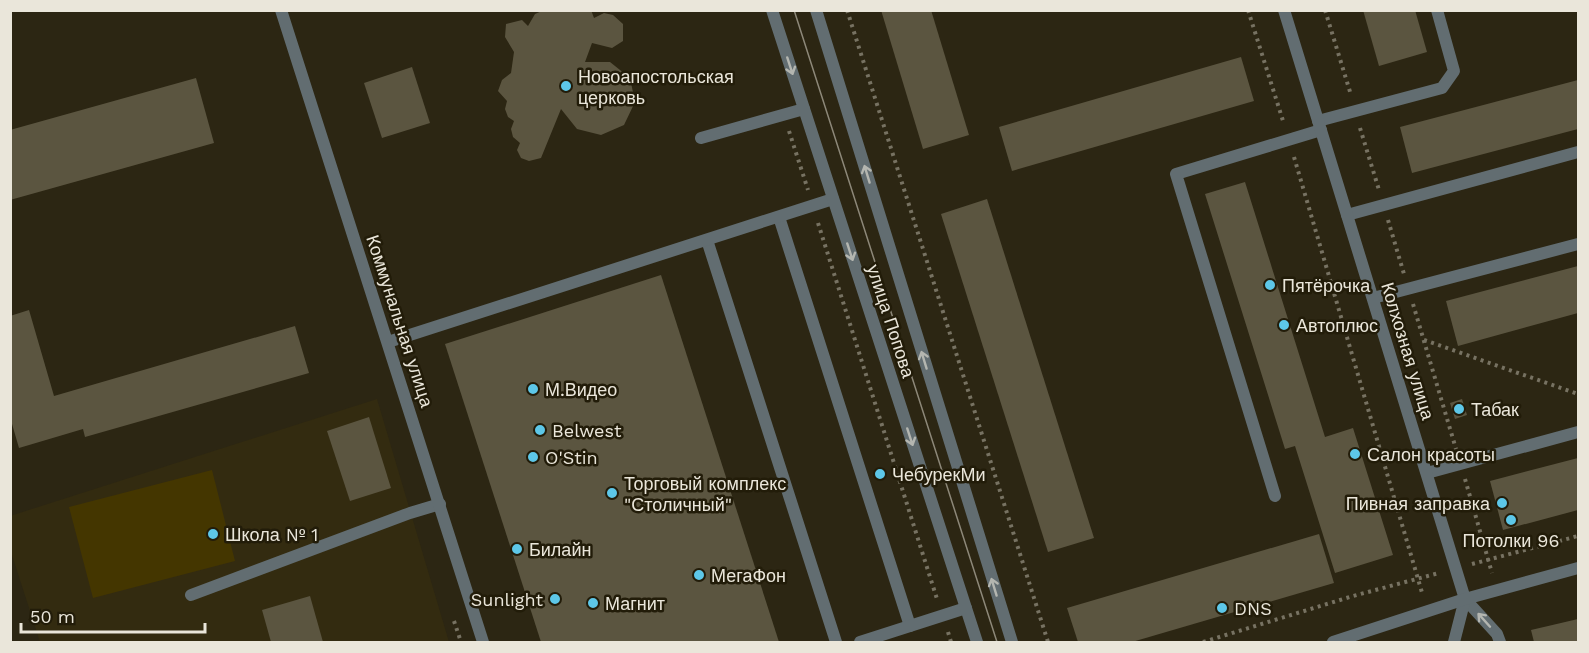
<svg xmlns="http://www.w3.org/2000/svg" width="1589" height="653" font-family="'Work Sans',sans-serif">
<rect width="100%" height="100%" fill="#2c2613"/>
<polygon fill="#332b10" points="377,399 449,642 40,642 11,552 10,516"/>
<polygon fill="#443600" points="212,470 235,561 93,598 69,507"/>
<g fill="#5b5540">
<polygon points="544,10 591,10 594,18 604,13 613,15 623,24 623,41 612,48 592,43 585,62 610,62 630,78 635,102 624,125 601,135 577,129 561,109 541,158 529,161 521,158 517,150 520,143 513,137 511,129 514,121 508,117 505,109 507,101 498,91 502,80 511,73 514,52 505,37 506,24 522,20 528,26 535,14"/>
<polygon points="881,10 931,10 969,135 923,149"/>
<polygon points="1363,10 1415,10 1427,52 1379,66"/>
<polygon points="1241,57 1254,101 1012,171 999,127"/>
<polygon points="412,67 430,123 382,138 364,83"/>
<polygon points="196,78 214,143 10,200 10,130"/>
<polygon points="1578,80 1578,129 1412,173 1400,127"/>
<polygon points="1245,182 1325,437 1353,428 1393,555 1335,573 1295,446 1285,449 1205,194"/>
<polygon points="987,199 1094,538 1048,552 941,214"/>
<polygon points="1578,266 1578,313 1458,346 1446,301"/>
<polygon points="661,275 779,642 541,642 445,344"/>
<polygon points="29,310 54,396 295,326 309,373 85,437 83,429 19,448 10,417 10,316"/>
<polygon points="1462,399 1467,415 1455,419 1450,403"/>
<polygon points="369,417 391,488 350,501 327,431"/>
<polygon points="1578,458 1578,510 1503,530 1490,481"/>
<polygon points="1319,534 1334,583 1132,642 1078,642 1067,608"/>
<polygon points="310,596 323,642 271,642 262,610"/>
<polygon points="1578,619 1578,642 1534,642 1531,630"/>
</g>
<g fill="none" stroke-linecap="round" stroke-linejoin="round">
<g stroke="#777262" stroke-width="4" stroke-dasharray="3 4.5" stroke-linecap="butt">
<polyline points="847,10 1048,642"/>
<polyline points="1248,10 1284,124"/>
<polyline points="1325,10 1351,95"/>
<polyline points="1360,128 1379,190"/>
<polyline points="789,131 808,190"/>
<polyline points="1294,157 1423,596"/>
<polyline points="1388,220 1404,274"/>
<polyline points="818,223 937,599"/>
<polyline points="1413,304 1456,449"/>
<polyline points="1424,340 1578,394"/>
<polyline points="1465,479 1492,573"/>
<polyline points="1472,564 1578,536"/>
<polyline points="454,621 461,642"/>
<polyline points="948,632 951,642"/>
<polyline points="1203,642 1353,596 1439,573"/>
</g>
<g stroke="#626d71" stroke-width="12">
<polyline points="1318,121 1442,88 1454,71 1437,10"/>
<polyline points="701,138 804,109"/>
<polyline points="1347,215 1578,152"/>
<polyline points="779,217 910,626"/>
<polyline points="707,240 836,642"/>
<polyline points="1373,298 1578,244"/>
<polyline points="388,342 833,199"/>
<polyline points="1427,473 1578,432"/>
<polyline points="1275,496 1176,174 1321,130"/>
<polyline points="191,595 410,513 440,504"/>
<polyline points="860,642 966,608"/>
</g>
<g stroke="#626d71" stroke-width="12">
<polyline points="281,10 483,642"/>
<polyline points="1284,10 1465,599 1497,634 1500,642"/>
<polyline points="1454,642 1465,599"/>
</g>
<g stroke="#626d71" stroke-width="12">
<polyline points="772,10 977,642"/>
<polyline points="816,10 1012,642"/>
<polyline points="1333,642 1465,599 1578,568"/>
</g>
<polyline stroke="#8d8879" stroke-width="1.5" points="794,10 997,642"/>
</g>
<defs><path id="oneway-shaft" d="M-6 0H5M1.5-3L5.5 0L1.5 3" fill="none" stroke-width="1.6" stroke-linecap="round" stroke-linejoin="round" transform="scale(1.5)"/></defs>
<g stroke="#b4b6b0">
<use href="#oneway-shaft" transform="translate(790 66) rotate(72)"/>
<use href="#oneway-shaft" transform="translate(867 174) rotate(-107)"/>
<use href="#oneway-shaft" transform="translate(850 252) rotate(72)"/>
<use href="#oneway-shaft" transform="translate(924 360) rotate(-107)"/>
<use href="#oneway-shaft" transform="translate(910 437) rotate(72)"/>
<use href="#oneway-shaft" transform="translate(994 587) rotate(-107)"/>
<use href="#oneway-shaft" transform="translate(1484 620) rotate(-132)"/>
</g>
<g fill="#5dc7e8" stroke="#221c09" stroke-width="2">
<circle cx="566" cy="86" r="6"/>
<circle cx="1270" cy="285" r="6"/>
<circle cx="1284" cy="325" r="6"/>
<circle cx="533" cy="389" r="6"/>
<circle cx="1459" cy="409" r="6"/>
<circle cx="540" cy="430" r="6"/>
<circle cx="1355" cy="454" r="6"/>
<circle cx="533" cy="457" r="6"/>
<circle cx="880" cy="474" r="6"/>
<circle cx="612" cy="493" r="6"/>
<circle cx="1502" cy="503" r="6"/>
<circle cx="1511" cy="520" r="6"/>
<circle cx="213" cy="534" r="6"/>
<circle cx="517" cy="549" r="6"/>
<circle cx="699" cy="575" r="6"/>
<circle cx="555" cy="599" r="6"/>
<circle cx="593" cy="603" r="6"/>
<circle cx="1222" cy="608" r="6"/>
</g>
<g text-anchor="middle" dominant-baseline="central" stroke-width="5" stroke-linejoin="round" paint-order="stroke">
<g font-size="18" fill="#eae6da" stroke="#221c09" text-anchor="start">
<text x="578" y="76">Новоапостольская<tspan x="578" dy="21">церковь</tspan></text>
<text x="1282" y="285">Пятёрочка</text>
<text x="1296" y="325">Автоплюс</text>
<text x="545" y="389">М.Видео</text>
<text x="1471" y="409">Табак</text>
<text x="552" y="430">Belwest</text>
<text x="1367" y="454">Салон красоты</text>
<text x="545" y="457">O'Stin</text>
<text x="892" y="474">ЧебурекМи</text>
<text x="624" y="483">Торговый комплекс<tspan x="624" dy="21">"Столичный"</tspan></text>
<text x="1490" y="503" text-anchor="end">Пивная заправка</text>
<text x="225" y="534">Школа № 1</text>
<text x="1511" y="540" text-anchor="middle">Потолки 96</text>
<text x="529" y="549">Билайн</text>
<text x="711" y="575">МегаФон</text>
<text x="543" y="599" text-anchor="end">Sunlight</text>
<text x="605" y="603">Магнит</text>
<text x="1234" y="608">DNS</text>
</g>
<g font-size="18" fill="#eae6da" stroke="#221c09">
<text transform="translate(400 321) rotate(72)">Коммунальная улица</text>
<text transform="translate(891 321) rotate(72)">улица Попова</text>
<text transform="translate(1408 351) rotate(73)">Колхозная улица</text>
</g>
</g>
<rect width="1589" height="653" fill="none" stroke="#eae6da" stroke-width="24"/>
<path d="M21 623v9h184v-9" fill="none" stroke="#eae6da" stroke-width="3"/>
<text x="30" y="623" font-size="18" fill="#eae6da" stroke="#221c09" stroke-width="4.5" paint-order="stroke">50 m</text>
</svg>
